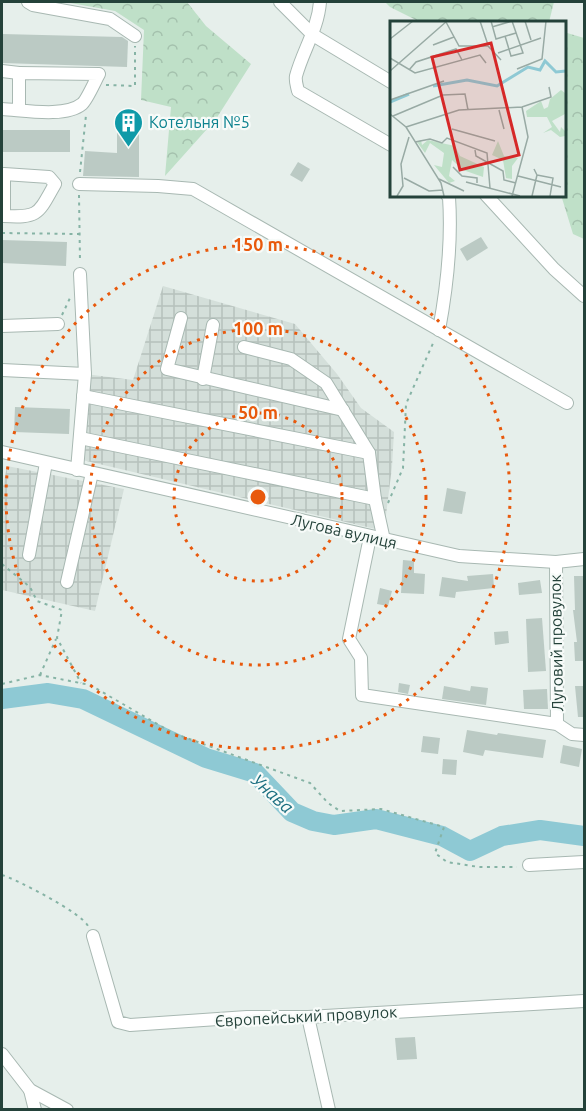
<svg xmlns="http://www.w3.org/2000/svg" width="586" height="1111" font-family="Ubuntu,sans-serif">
<defs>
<pattern id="industrial-grid" width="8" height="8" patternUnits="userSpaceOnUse" patternTransform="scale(1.5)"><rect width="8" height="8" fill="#d4dfda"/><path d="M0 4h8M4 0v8" fill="none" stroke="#b6c1bc"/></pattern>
<pattern id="forest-crowns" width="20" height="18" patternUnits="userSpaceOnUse" patternTransform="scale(1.5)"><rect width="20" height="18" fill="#bfe0c8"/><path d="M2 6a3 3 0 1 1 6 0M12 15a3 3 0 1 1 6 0" fill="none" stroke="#a4c1ad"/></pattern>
</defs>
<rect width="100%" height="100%" fill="#e6efeb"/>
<g fill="url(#industrial-grid)">
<polygon points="163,286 295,324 337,374 361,408 394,432 392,467 384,531 78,459 85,374 133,380"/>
<polygon points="7,466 124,489 95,611 2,590 2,493"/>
</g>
<g fill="url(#forest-crowns)">
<polygon points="65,2 187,2 206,26 251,64 216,119 165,176 171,107 141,100 144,30 115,11"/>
<polygon points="385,2 554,2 549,22 420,22 390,7"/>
<polygon points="564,32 584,38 584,239 573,234 561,195 564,195"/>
</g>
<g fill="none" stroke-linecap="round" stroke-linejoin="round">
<polyline stroke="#8ec9d4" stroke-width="20" points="2,699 48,693 83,699 206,758 255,773 292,812 313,821 334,825 376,819 442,836 470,851 502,836 540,830 584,836"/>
</g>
<g fill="#bbcac4">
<polygon points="2,34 122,37 128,41 127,67 2,63"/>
<polygon points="117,115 139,115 139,177 83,176 85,151 117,153"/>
<rect x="2" y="130" width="68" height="22"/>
<polygon points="298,162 310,169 302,182 290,175"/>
<polygon points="481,237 488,248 467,261 460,249"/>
<polygon points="2,240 67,242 66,266 2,263"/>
<polygon points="15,407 70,409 69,434 14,432"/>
<polygon points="447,488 466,492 462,514 443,511"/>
<polygon points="403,560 414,561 414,573 425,574 424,594 401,593"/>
<polygon points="493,574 494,588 456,592 455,598 439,596 442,577 468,581 467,576"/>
<polygon points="574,576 585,576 585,661 575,661 574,642 577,642 573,610 575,610"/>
<polygon points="540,580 542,593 519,595 518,583"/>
<polygon points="380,588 392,591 388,606 377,604"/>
<polygon points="542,618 546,671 528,672 526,619"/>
<polygon points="508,631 509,643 495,645 494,632"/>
<polygon points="399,683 410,685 408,694 398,692"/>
<polygon points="444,686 470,691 471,686 488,688 486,705 442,699"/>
<polygon points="575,686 585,686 585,717 578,717"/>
<polygon points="547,689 548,709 524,709 523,690"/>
<polygon points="467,730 497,735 498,733 546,740 543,758 485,750 483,756 463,752"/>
<polygon points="423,736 440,738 438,754 421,752"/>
<polygon points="563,745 582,749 579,767 560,763"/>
<polygon points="443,759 457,760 456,775 442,774"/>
<polygon points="415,1037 417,1059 397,1060 395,1038"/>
</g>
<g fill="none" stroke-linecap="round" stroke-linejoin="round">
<defs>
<g id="minor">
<polyline points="28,2 33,5 110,19 135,36"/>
<polyline points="280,2 313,35 391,82"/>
<path d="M320 2C318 29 303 50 296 76 295 81 297 86 298 91L391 145"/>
<polyline points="2,71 19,73"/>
<path d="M2 109C23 110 65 118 82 104 87 100 95 81 99 74L19 73V110"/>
<polyline points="79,184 158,186 193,189 567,403"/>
<polyline points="486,195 554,269 584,296"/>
<path d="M2 216H4C39 218 38 214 55 184L49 177 4 174V216"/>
<polyline points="181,318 167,369 343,410"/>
<polyline points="2,326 58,324"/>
<path d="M439 330C447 287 452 241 449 197L447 195"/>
<polyline points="244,347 291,359 326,383 369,453 375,499 384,540"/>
<polyline points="2,370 85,374"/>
<polyline points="203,379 213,325"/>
<polyline points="83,396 369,453"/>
<polyline points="80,438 375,499"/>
<polyline points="2,452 459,556 556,562 584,559"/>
<polyline points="77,470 85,374 80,274"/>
<polyline points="370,537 349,639 361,658 362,695 557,724 572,734 584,735"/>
<polyline points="29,555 46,463"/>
<polyline points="556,562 557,724"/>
<polyline points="67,582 92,473"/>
<polyline points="529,865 584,862"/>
<polyline points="93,936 118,1022 130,1025 247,1017 308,1017 584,1001"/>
<polyline points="308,1017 329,1110"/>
<polyline points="2,1054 30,1090 67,1110"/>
<polyline points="30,1090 35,1110"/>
</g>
</defs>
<use href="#minor" stroke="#a8b8b2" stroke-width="14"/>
<g stroke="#86b3a5" stroke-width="2" stroke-dasharray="3 4.5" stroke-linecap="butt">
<polyline points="106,85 135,86 135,46"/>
<polyline points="80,172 86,115"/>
<polyline points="79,195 80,262"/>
<polyline points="2,233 79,234"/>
<polyline points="62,315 70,298"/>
<polyline points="388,503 403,468 406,404 434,341"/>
<polyline points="2,564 30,587 37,601 62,610 57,638 81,683"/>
<polyline points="40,675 56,639"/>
<polyline points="2,684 40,675 90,685 173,733 310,783 328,803 340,811 381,809 444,827 435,853 447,862 479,867 517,867"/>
<path d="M2 875C16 879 82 913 88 926"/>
</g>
<use href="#minor" stroke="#fff" stroke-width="12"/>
</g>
<g fill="none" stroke="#e8590c" stroke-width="3" stroke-dasharray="3 6">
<circle cx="258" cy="497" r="84"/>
<circle cx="258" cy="497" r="168"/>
<circle cx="258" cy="497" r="252"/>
</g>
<defs>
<symbol id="building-pin" viewBox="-11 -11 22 30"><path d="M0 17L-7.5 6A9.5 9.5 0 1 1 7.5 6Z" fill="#0f9aa8" stroke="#f7fbf9"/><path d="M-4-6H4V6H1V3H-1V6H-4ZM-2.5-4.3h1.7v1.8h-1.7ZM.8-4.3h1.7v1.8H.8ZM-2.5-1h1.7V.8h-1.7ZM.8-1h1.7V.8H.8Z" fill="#fff"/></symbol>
</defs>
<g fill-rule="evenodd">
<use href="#building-pin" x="112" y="106" width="33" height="45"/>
</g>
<g text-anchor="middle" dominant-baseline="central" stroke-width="4.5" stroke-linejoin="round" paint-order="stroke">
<g font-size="16" fill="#0d838f" stroke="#f7fbf9" text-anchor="start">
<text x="149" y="122">Котельня №5</text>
</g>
<g font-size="16" fill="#24423a" stroke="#f7fbf9">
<text transform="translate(344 531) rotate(13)">Лугова вулиця</text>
<text transform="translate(556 643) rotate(-91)">Луговий провулок</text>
<text transform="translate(306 1016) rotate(-3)">Європейський провулок</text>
</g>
<g font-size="18" font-style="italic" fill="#1c6f80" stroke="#f7fbf9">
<text transform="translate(273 793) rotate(42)">Унава</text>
</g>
</g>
<g transform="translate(390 21)">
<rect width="176" height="176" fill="#e6efeb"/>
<path d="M171 69 175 72V93L162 100 170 111 171 106 175 110V115L170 116 161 109 153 112 162 106 157 96H137L136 90 151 80 154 88 158 86 160 78ZM31 119 32 124 38 119 65 125 70 135 94 146 93 156 73 149 62 139 59 155 65 160 59 162 44 144 52 146 54 132 40 122 35 132 27 121ZM108 120 114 135 128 137 122 145V158L116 157 113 139 102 134Z" fill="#bfe0c8"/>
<path fill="none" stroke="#8ec9d4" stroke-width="3" d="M43 65 77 59 107 65 138 46 150 49 155 40 166 51 176 50M0 81 19 73"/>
<path fill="none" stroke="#98aaa4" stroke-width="1.5" d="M90 0 98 24M101 0 106 18 126 12M135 0 141 19M56 1 69 25H98L111 39M102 6 122 0M115 15 121 35 133 32 122 0M0 18 23 0M43 24 64 16M108 32 151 17M0 37 25 52 90 34 96 42M127 48 152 38 156 0M19 49 26 41 66 28 72 39M0 50 57 0M0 79 54 60M109 89 114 108M0 93 16 106 51 162 54 175M3 95 53 74 75 73 78 89M16 106 69 89 132 86 161 76 159 66M62 108 105 120M25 121 40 118 52 122 57 117 97 132 100 167M85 129 86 135 113 150 114 159 126 162M63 146 72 155 87 157V162M147 154 163 157 160 175M128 155 171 166M14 157 39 170 53 169M49 158 74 170M76 161 130 175M7 175 13 165 11 143 19 116M122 175 138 116 132 86M142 175 147 154 144 148"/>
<path fill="#d62828" fill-opacity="0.15" stroke="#d62828" stroke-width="3" d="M101 22 129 134 70 149 42 36Z"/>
<rect width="176" height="176" fill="none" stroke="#24423a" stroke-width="3"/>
</g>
<circle cx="258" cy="497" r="9" fill="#e8590c" stroke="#f7fbf9" stroke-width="3"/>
<g font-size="18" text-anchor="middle" font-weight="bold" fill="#e8590c" stroke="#f7fbf9" stroke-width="4.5" stroke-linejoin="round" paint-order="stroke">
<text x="258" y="251">150 m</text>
<text x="258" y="335">100 m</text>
<text x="258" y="419">50 m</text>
</g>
<rect width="586" height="1111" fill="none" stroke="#24423a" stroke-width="6"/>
</svg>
